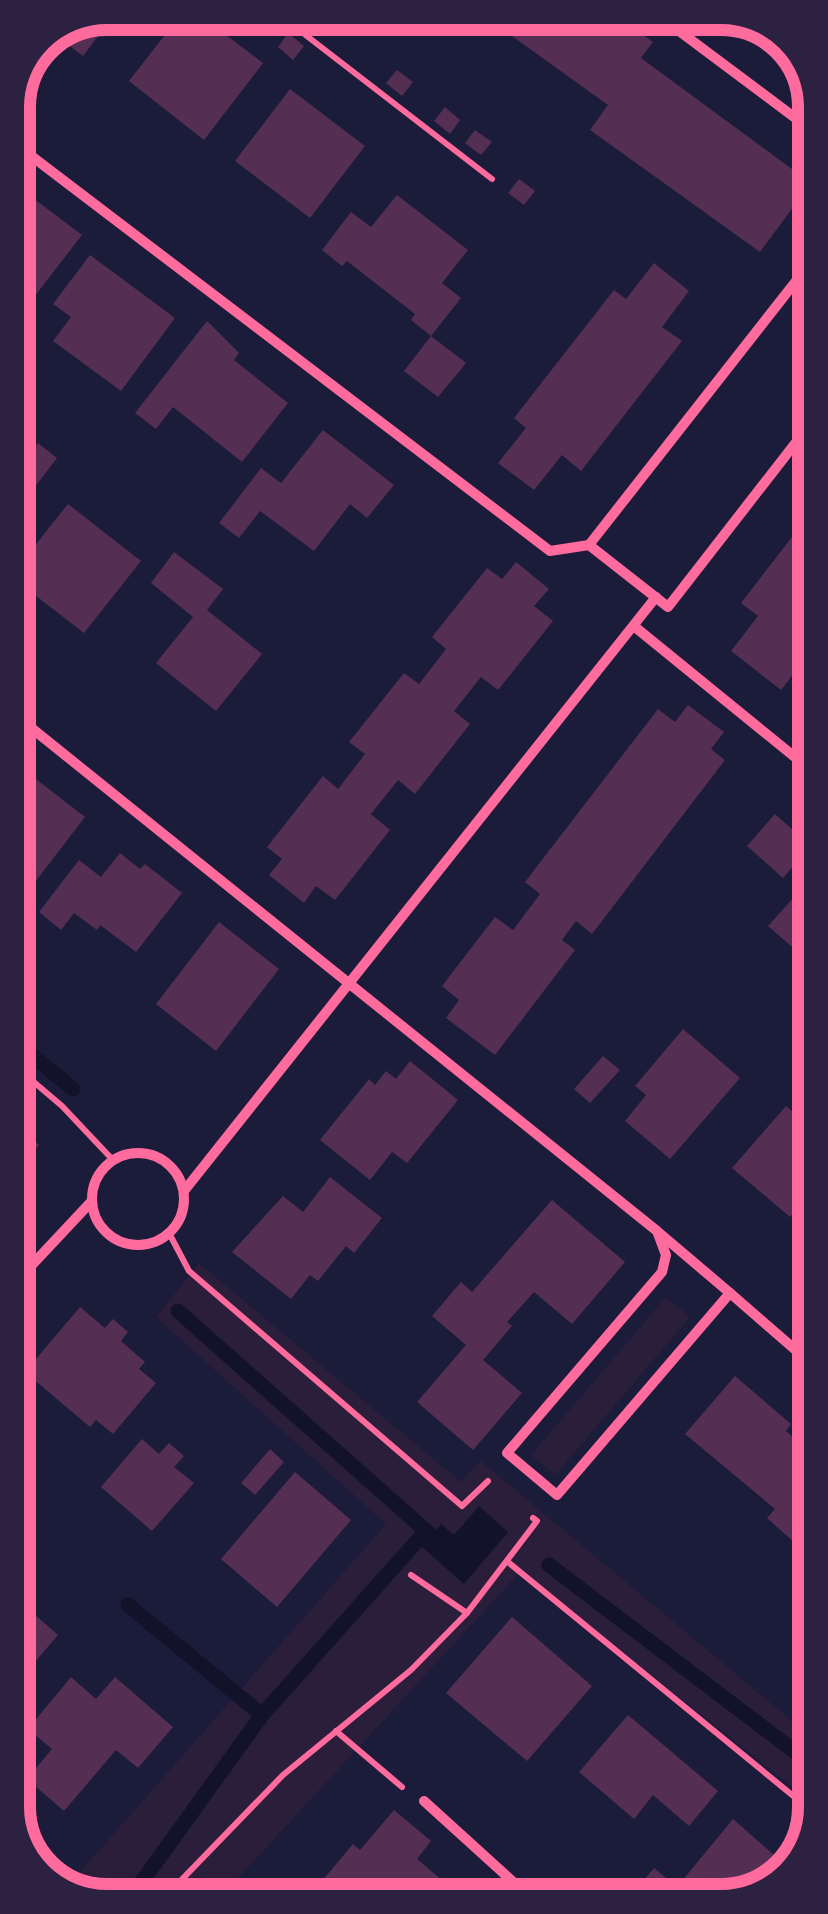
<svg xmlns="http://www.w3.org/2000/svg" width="828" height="1914" font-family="'Public Sans',sans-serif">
<rect width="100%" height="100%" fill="#1b1b3a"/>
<g fill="#2a1e3b">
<polygon points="199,1263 461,1482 481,1461 815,1740 815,1805 521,1571 218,1900 100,1901 66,1888 386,1524 156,1317"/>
<polygon points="666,1297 690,1317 555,1475 531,1455"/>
</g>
<polygon fill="#12122b" points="479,1506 508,1532 464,1584 422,1547 441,1524 454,1535"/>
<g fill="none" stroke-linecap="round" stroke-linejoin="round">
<g stroke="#12122b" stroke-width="15">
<polyline points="15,1041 73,1089"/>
<polyline points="178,1311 433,1537"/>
<polyline points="549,1565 815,1767"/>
<polyline points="128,1605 262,1715"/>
<polyline points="128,1901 262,1715 426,1531"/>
</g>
</g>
<g fill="#542f53">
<polygon points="107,13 115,13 83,56 54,34"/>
<polygon points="182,13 197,13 263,63 204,140 129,81"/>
<polygon points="480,13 613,13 653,42 641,58 811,183 760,252 590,130 608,105"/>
<polygon points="288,33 304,46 293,60 278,47"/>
<polygon points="397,70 413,82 402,96 386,83"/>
<polygon points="290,89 365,146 310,218 235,161"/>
<polygon points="445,107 460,120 450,134 434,121"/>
<polygon points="475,130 492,142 481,155 465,143"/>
<polygon points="519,179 535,191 524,205 508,193"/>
<polygon points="13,183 82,235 20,315 13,310"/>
<polygon points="397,195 468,250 442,283 461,298 431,336 411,320 415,314 347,261 342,266 322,250 351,212 371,227"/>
<polygon points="90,255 175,318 121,391 53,341 71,317 53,304"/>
<polygon points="654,263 689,291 662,327 682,341 581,471 562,455 534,490 498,463 526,428 514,418 614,290 626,299"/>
<polygon points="207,321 239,353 234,360 288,403 242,462 173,407 156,429 135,413"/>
<polygon points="431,336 466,363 438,397 404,371"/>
<polygon points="323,430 394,485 367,518 350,504 314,551 260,511 239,538 219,523 261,468 281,483"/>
<polygon points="38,443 57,458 17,510 14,474"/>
<polygon points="68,504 141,561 84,633 14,579 14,572"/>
<polygon points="812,511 812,650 781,690 731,651 758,616 741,603"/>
<polygon points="174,552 223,589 207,610 262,654 216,711 156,663 193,617 151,583"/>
<polygon points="516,562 549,589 534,606 553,621 498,690 481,677 454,711 470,724 415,794 398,780 371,814 390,830 335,900 316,886 304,903 269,875 282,859 267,847 323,776 338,789 365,754 349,742 404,673 419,684 446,649 432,637 487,568 502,579"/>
<polygon points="688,705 724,732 711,749 725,760 592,934 576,921 562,940 575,950 495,1055 446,1018 459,1000 442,986 495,917 513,930 540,894 525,882 658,709 675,722"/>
<polygon points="23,769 85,817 35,882 15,866 15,780"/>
<polygon points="775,814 811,846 783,878 747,846"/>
<polygon points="120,853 140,869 145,864 182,893 136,952 100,925 97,930 74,913 61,930 39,912 79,860 101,877"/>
<polygon points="813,876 813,965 768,926"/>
<polygon points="219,922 279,969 216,1051 156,1004"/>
<polygon points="683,1029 740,1078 670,1159 625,1121 646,1095 635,1086"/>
<polygon points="603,1056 620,1070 590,1103 574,1089"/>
<polygon points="410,1061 458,1100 407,1163 392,1152 370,1180 320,1140 369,1079 375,1085 386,1071 396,1079"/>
<polygon points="786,1106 813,1129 814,1189 790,1217 732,1168"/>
<polygon points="16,1125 39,1145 16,1171"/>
<polygon points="330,1177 382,1218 354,1253 346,1246 318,1281 310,1275 291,1299 232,1252 283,1196 303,1212"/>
<polygon points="552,1200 625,1262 572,1324 534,1292 507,1322 512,1326 483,1360 522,1393 473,1450 417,1402 466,1345 432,1316 461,1282 472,1292"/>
<polygon points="80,1307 105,1328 113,1319 128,1332 121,1341 145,1362 139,1369 156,1383 113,1434 96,1420 90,1427 25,1372"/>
<polygon points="735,1376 791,1424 786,1431 814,1455 815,1561 767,1518 775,1509 685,1434"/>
<polygon points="142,1439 159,1454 169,1443 184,1456 174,1467 194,1483 152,1531 101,1487"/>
<polygon points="270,1449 284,1462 255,1495 241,1483"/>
<polygon points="295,1472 351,1520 277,1607 221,1559"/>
<polygon points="17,1599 58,1635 17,1683"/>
<polygon points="512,1617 592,1686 527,1761 446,1693"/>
<polygon points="71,1677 96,1699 115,1677 173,1727 138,1768 116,1750 64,1811 27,1779 52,1749 28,1729"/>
<polygon points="628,1715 718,1791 689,1826 653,1795 634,1819 579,1772"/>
<polygon points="394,1810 431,1841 417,1859 450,1887 440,1899 333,1899 317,1887 353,1844 360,1850"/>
<polygon points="733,1819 789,1868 753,1896 745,1888 737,1896 699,1897 681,1882"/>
<polygon points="31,1854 51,1871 46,1877 30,1855"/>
<polygon points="654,1868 672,1883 661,1897 630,1897"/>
</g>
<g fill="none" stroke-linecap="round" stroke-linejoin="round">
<g stroke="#ff6b9d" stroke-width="6">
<polyline points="277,13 492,179"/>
<polyline points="15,1066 62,1106 112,1159"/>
<polyline points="169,1233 189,1271 462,1506 488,1481"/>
<polyline points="508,1562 814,1813"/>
<polyline points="411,1575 467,1613 537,1521 533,1518"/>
<polyline points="336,1731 402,1787"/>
<polyline points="161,1901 283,1775 411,1670 467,1613"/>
</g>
<g stroke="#ff6b9d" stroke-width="10">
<polyline points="655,13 810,129"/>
<polyline points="13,142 550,551 589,545"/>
<polyline points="811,262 589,545 668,607 811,423"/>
<polyline points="635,627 812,771"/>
<polyline points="14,714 657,1231 666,1255 662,1272 507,1453 557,1495 730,1293 657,1231"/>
<circle cx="138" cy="1199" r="46"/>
<polyline points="184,1191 656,597"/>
<polyline points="16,1282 91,1202"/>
<polyline points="730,1293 814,1366"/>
<polyline points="424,1801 531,1898"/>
<polyline points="490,1898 507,1878"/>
</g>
</g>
<path d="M0 0H828V1914H0ZM107 30H721A77 77 0 0 1 798 107V1807A77 77 0 0 1 721 1884H107A77 77 0 0 1 30 1807V107A77 77 0 0 1 107 30Z" fill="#2d2142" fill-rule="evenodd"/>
<path fill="none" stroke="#ff6b9d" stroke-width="12" d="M107 30H721A77 77 0 0 1 798 107V1807A77 77 0 0 1 721 1884H107A77 77 0 0 1 30 1807V107A77 77 0 0 1 107 30Z"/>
</svg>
